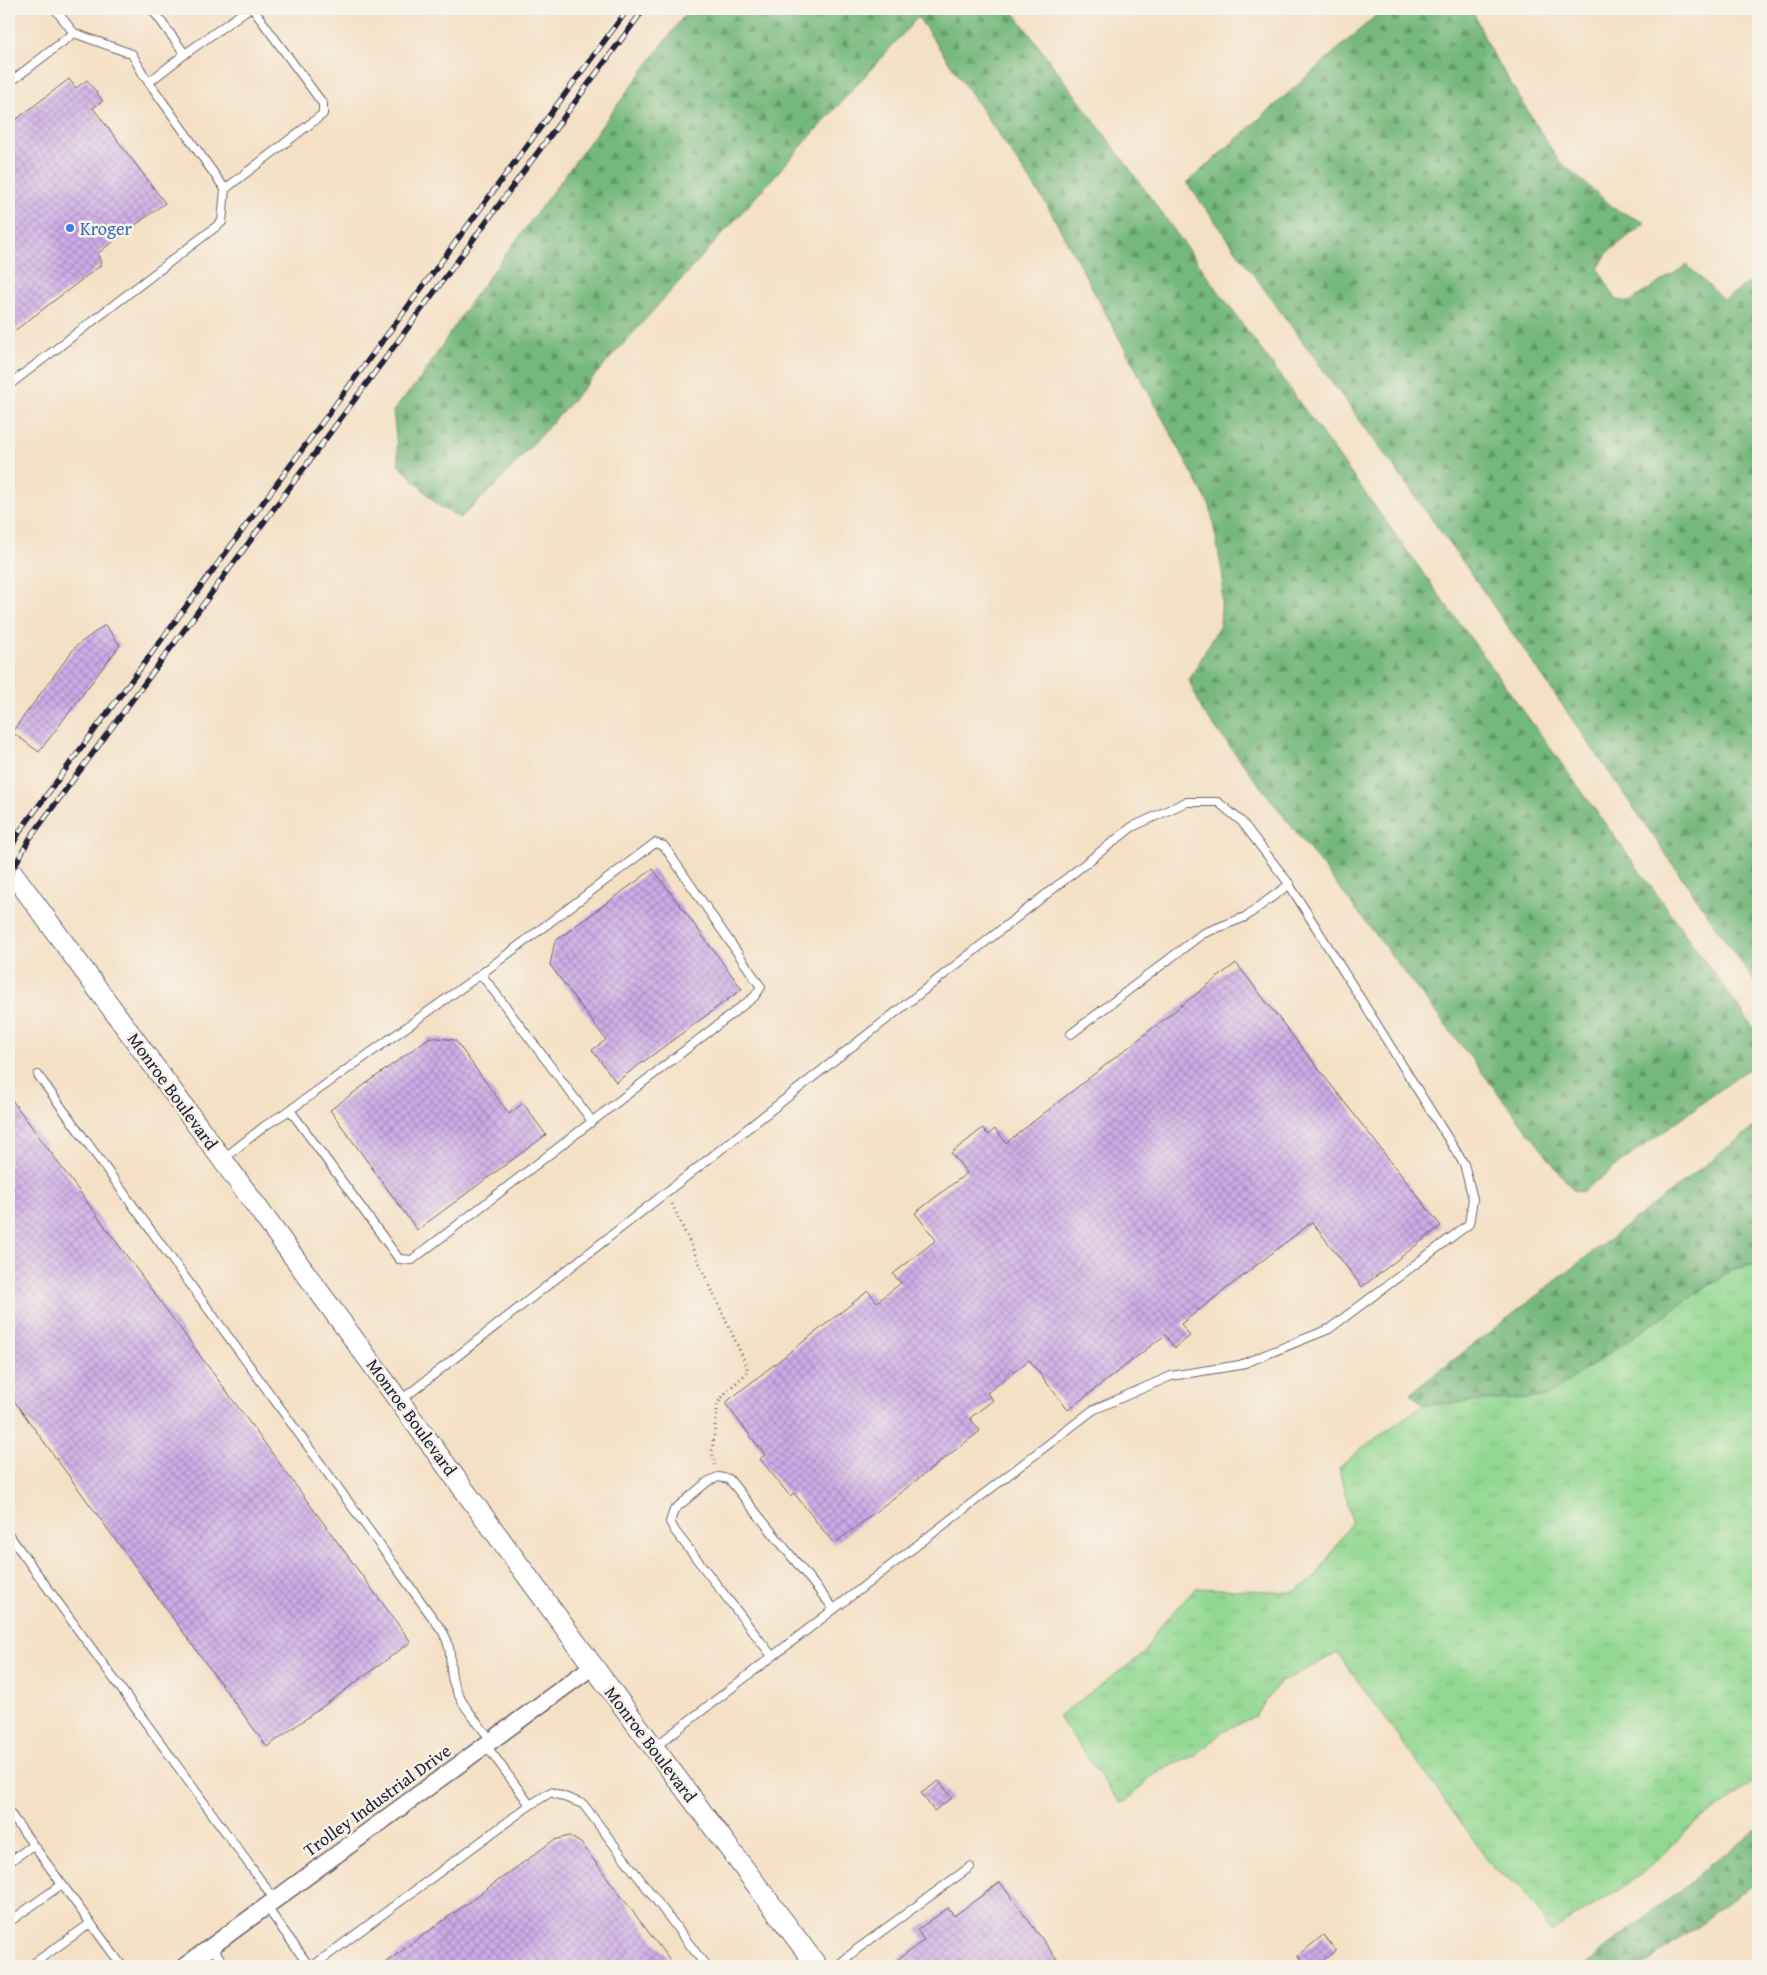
<svg xmlns="http://www.w3.org/2000/svg" width="1767" height="1975" font-family="'Gentium Book Plus',serif">
<defs>
<pattern id="grass-tufts" width="24" height="20" patternUnits="userSpaceOnUse" patternTransform="scale(1.25)"><rect width="24" height="20" fill="#92d891"/><path d="M3 7l-1-3M5 7V3M7 7l1-3M15 17l-1-3M17 17v-4M19 17l1-3" fill="none" stroke="#7eb97e"/></pattern>
<pattern id="forest-firs" width="22" height="20" patternUnits="userSpaceOnUse" patternTransform="scale(1.25)"><rect width="22" height="20" fill="#75b87b"/><path d="M5 1l3.5 6h-7zM16 11l3.5 6h-7z" fill="#609566"/></pattern>
<pattern id="building-cross-hatch" width="8" height="8" patternUnits="userSpaceOnUse" patternTransform="scale(1.25)"><rect width="8" height="8" fill="#ceace8"/><path d="M0 0l8 8M0 8l8-8" fill="none" stroke="#a78cbd"/></pattern>
</defs>
<rect width="100%" height="100%" fill="#f7f3e8"/>
<filter id="ink" filterUnits="userSpaceOnUse"><feTurbulence type="fractalNoise" baseFrequency=".02" numOctaves="2"/><feDisplacementMap in="SourceGraphic" scale="10" xChannelSelector="R" yChannelSelector="G"/><feConvolveMatrix kernelMatrix="1 2 1 2 8 2 1 2 1" color-interpolation-filters="sRGB"/></filter>
<filter id="wash" filterUnits="userSpaceOnUse"><feTurbulence type="fractalNoise" baseFrequency=".0096" numOctaves="4" result="noise"/><feDisplacementMap in="SourceGraphic" scale="20" xChannelSelector="R" yChannelSelector="G"/><feGaussianBlur stdDeviation="1.12" result="paint"/><feColorMatrix in="noise" values="0 0 0 0 0 0 0 0 0 0 0 0 0 0 0 0 0 1.4 0 .05"/><feComposite in="paint" operator="in"/></filter>
<g filter="url(#wash)">
<rect width="100%" height="100%" fill="#f4e0c5"/>
<polygon fill="url(#grass-tufts)" stroke="#5a7d66" points="1758,1264 1758,1780 1694,1824 1642,1874 1552,1932 1522,1888 1494,1869 1338,1653 1279,1683 1255,1716 1223,1731 1196,1755 1155,1773 1125,1802 1119,1802 1058,1716 1145,1653 1157,1630 1196,1588 1295,1592 1316,1577 1352,1521 1339,1468 1362,1448 1423,1405 1545,1396 1733,1269"/>
<g fill="url(#forest-firs)" stroke="#4c6d5b">
<polygon points="689,9 1011,9 1113,146 1758,1034 1758,1062 1581,1192 1573,1190 1203,712 1189,680 1220,625 1223,577 1210,506 1047,205 918,17 495,486 460,518 439,506 399,465 393,411 421,378 471,301"/>
<polygon points="1383,9 1472,9 1489,48 1558,160 1615,209 1645,223 1607,253 1598,269 1617,300 1629,302 1687,265 1724,300 1758,276 1758,987 1465,565 1187,183"/>
<polygon points="1758,1124 1758,1264 1733,1269 1545,1397 1423,1405 1411,1393"/>
<polygon points="1758,1828 1758,1880 1644,1966 1583,1966"/>
</g>
<g id="blocks">
<g fill="url(#building-cross-hatch)">
<polygon points="69,79 76,88 87,80 103,101 93,108 165,203 98,253 101,265 9,335 9,125"/>
<polygon points="105,625 120,645 39,752 12,732 76,646"/>
<polygon points="653,869 742,989 616,1082 592,1050 606,1040 550,965 555,941"/>
<polygon points="1236,963 1441,1226 1362,1287 1312,1222 1181,1324 1190,1336 1175,1348 1165,1335 1068,1410 1029,1360 987,1393 993,1400 970,1418 980,1431 834,1544 794,1493 790,1496 760,1459 765,1455 725,1403 868,1291 877,1302 901,1283 893,1274 936,1240 915,1213 967,1173 951,1153 983,1128 988,1135 995,1129 1006,1143"/>
<polygon points="430,1037 455,1040 509,1114 523,1103 546,1135 417,1230 330,1110"/>
<polygon points="9,1096 411,1642 267,1747 9,1394"/>
<polygon points="939,1781 952,1798 934,1811 921,1793"/>
<polygon points="569,1836 581,1843 674,1966 381,1966 554,1840"/>
<polygon points="1000,1882 1062,1966 889,1966 924,1940 917,1930 948,1908 954,1916"/>
<polygon points="1323,1935 1336,1950 1317,1966 1306,1966 1298,1956"/>
</g>
</g>
</g>
<g filter="url(#ink)">
<use href="#blocks" fill-opacity="0" stroke="#6c646b" stroke-width="1"/>
<g fill="none" stroke-linecap="round" stroke-linejoin="round">
<defs>
<g id="service">
<polyline points="152,9 185,54 248,9"/>
<polyline points="149,82 185,54"/>
<polyline points="9,83 74,33 55,9"/>
<polyline points="225,189 323,114 323,104 253,9"/>
<polyline points="9,385 222,222 225,189 143,74 132,54 74,33"/>
<polyline points="481,974 592,1121"/>
<polyline points="1071,1034 1202,934 1245,917 1290,884"/>
<path d="M38 1075 443 1632C454 1652 448 1663 453 1681 459 1703 478 1723 492 1741"/>
<polyline points="223,1159 266,1125 290,1110 481,974 655,843 664,846 761,987 754,997 412,1260 399,1259 290,1110"/>
<polyline points="400,1401 1132,827 1186,802 1218,802 1242,822 1287,881 1464,1164 1473,1199 1469,1224 1329,1329 1240,1365 1171,1376 1093,1410 656,1746"/>
<polyline points="9,1535 275,1900"/>
<polyline points="772,1656 675,1531 670,1522 674,1510 707,1482 718,1477 729,1479 834,1609"/>
<polyline points="530,1805 551,1792 583,1804 706,1966"/>
<polyline points="9,1812 122,1966"/>
<polyline points="9,1862 33,1845"/>
<polyline points="266,1906 309,1966"/>
<polyline points="12,1920 62,1884"/>
<polyline points="211,1947 226,1966"/>
<polyline points="30,1966 91,1923"/>
<polyline points="313,1966 530,1805 486,1745"/>
<polyline points="837,1966 856,1950 970,1867"/>
</g>
<polyline id="minor" points="185,1966 593,1666"/>
<polyline id="tertiary" points="9,868 593,1666 817,1966"/>
</defs>
<use href="#service" stroke="#6c646b" stroke-width="10"/>
<use href="#minor" stroke="#6c646b" stroke-width="19"/>
<use href="#tertiary" stroke="#6c646b" stroke-width="22"/>
<polyline stroke="#6c646b" stroke-width="3" stroke-dasharray="1 4" stroke-linecap="butt" points="672,1204 746,1364 748,1372 727,1391 718,1403 712,1451 715,1465"/>
<use href="#service" stroke="#fff" stroke-width="8"/>
<use href="#minor" stroke="#fff" stroke-width="16"/>
<use href="#tertiary" stroke="#fff" stroke-width="20"/>
<defs>
<g id="rail">
<polyline points="9,852 20,831 628,9"/>
<polyline points="9,876 30,838 644,9"/>
</g>
</defs>
<use href="#rail" stroke="#22223b" stroke-width="5.5"/>
<use href="#rail" stroke="#f7f3e8" stroke-width="4" stroke-dasharray="11" stroke-linecap="butt"/>
</g>
</g>
<circle fill="#3f7fe0" stroke="#f7f3e8" stroke-width="2" cx="70" cy="228" r="5"/>
<g text-anchor="middle" dominant-baseline="central" stroke-width="5" stroke-linejoin="round" paint-order="stroke">
<g font-size="18" fill="#366cbe" stroke="#f7f3e8" text-anchor="start">
<text x="80" y="228">Kroger</text>
</g>
<g font-size="18" fill="#22223b" stroke="#f7f3e8">
<text transform="translate(173 1091) rotate(54)">Monroe Boulevard</text>
<text transform="translate(412 1417) rotate(54)">Monroe Boulevard</text>
<text transform="translate(651 1744) rotate(53)">Monroe Boulevard</text>
<text transform="translate(377 1800) rotate(-36)">Trolley Industrial Drive</text>
</g>
</g>
<rect width="1767" height="1975" fill="none" stroke="#f7f3e8" stroke-width="30"/>
</svg>
